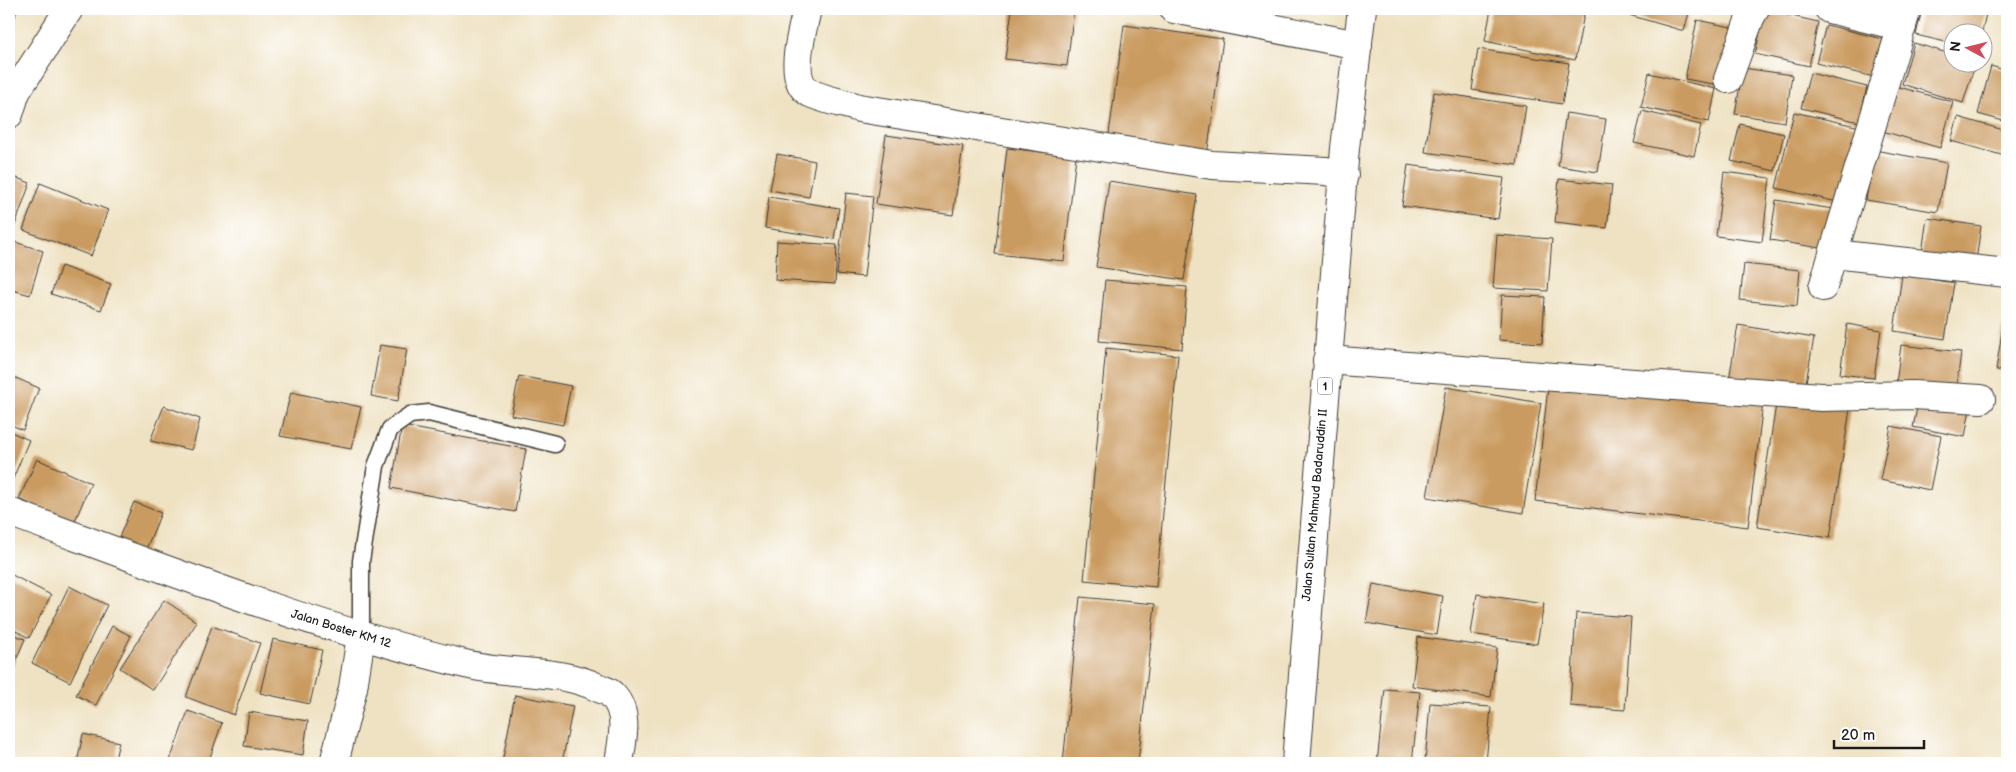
<svg xmlns="http://www.w3.org/2000/svg" width="2016" height="772" font-family="'Balsamiq Sans',sans-serif">
<rect width="100%" height="100%" fill="#fff"/>
<filter id="ink" filterUnits="userSpaceOnUse"><feTurbulence type="fractalNoise" baseFrequency=".02" numOctaves="2"/><feDisplacementMap in="SourceGraphic" scale="10" xChannelSelector="R" yChannelSelector="G"/><feConvolveMatrix kernelMatrix="1 2 1 2 8 2 1 2 1" color-interpolation-filters="sRGB"/></filter>
<filter id="wash" filterUnits="userSpaceOnUse"><feTurbulence type="fractalNoise" baseFrequency=".0096" numOctaves="4" result="noise"/><feDisplacementMap in="SourceGraphic" scale="20" xChannelSelector="R" yChannelSelector="G"/><feGaussianBlur stdDeviation="1.12" result="paint"/><feColorMatrix in="noise" values="0 0 0 0 0 0 0 0 0 0 0 0 0 0 0 0 0 1.4 0 .05"/><feComposite in="paint" operator="in"/></filter>
<g filter="url(#wash)">
<rect width="100%" height="100%" fill="#efe2c2"/>
<g id="blocks">
<g fill="#ca9b61">
<polygon points="9,9 17,10 9,39"/>
<polygon points="1012,9 1074,9 1067,66 1005,59"/>
<polygon points="1491,9 1585,9 1575,60 1485,41"/>
<polygon points="1623,9 1690,9 1684,31 1622,13"/>
<polygon points="1922,9 1987,9 1982,32 1954,32 1954,44 1916,35"/>
<polygon points="1765,10 1818,22 1809,66 1755,54"/>
<polygon points="1697,20 1731,27 1719,85 1685,79"/>
<polygon points="1124,25 1223,39 1207,155 1108,141"/>
<polygon points="1826,25 1883,39 1874,77 1816,63"/>
<polygon points="1914,43 1954,55 1954,62 1976,62 1963,103 1902,84"/>
<polygon points="1478,49 1569,63 1562,104 1472,90"/>
<polygon points="1991,66 2007,71 2007,122 1978,114"/>
<polygon points="1743,68 1792,75 1785,122 1735,114"/>
<polygon points="1649,73 1716,89 1709,122 1641,107"/>
<polygon points="1810,73 1867,87 1859,122 1801,108"/>
<polygon points="1892,85 1953,102 1940,148 1879,130"/>
<polygon points="1434,92 1526,106 1517,165 1425,152"/>
<polygon points="1642,111 1701,125 1694,156 1634,143"/>
<polygon points="1794,112 1860,127 1842,203 1776,188"/>
<polygon points="1566,113 1606,119 1598,172 1558,166"/>
<polygon points="1958,117 2007,131 2005,156 1951,141"/>
<polygon points="1740,124 1784,134 1775,171 1731,161"/>
<polygon points="886,135 963,146 953,215 876,204"/>
<polygon points="1007,148 1076,156 1064,261 995,254"/>
<polygon points="1874,150 1947,163 1938,212 1866,200"/>
<polygon points="777,154 815,161 809,197 770,190"/>
<polygon points="1408,165 1504,178 1498,219 1402,206"/>
<polygon points="1724,172 1770,178 1762,242 1716,236"/>
<polygon points="9,175 30,183 14,228 9,226"/>
<polygon points="1559,179 1612,185 1607,228 1555,222"/>
<polygon points="1109,181 1197,195 1184,280 1096,267"/>
<polygon points="40,183 108,210 91,256 23,230"/>
<polygon points="846,193 873,196 864,277 837,274"/>
<polygon points="769,197 839,208 834,239 765,228"/>
<polygon points="1776,200 1833,209 1827,249 1770,240"/>
<polygon points="1927,218 1981,226 1975,268 1921,260"/>
<polygon points="1497,235 1552,239 1548,291 1493,288"/>
<polygon points="9,240 43,251 30,295 9,289"/>
<polygon points="777,241 837,245 835,284 775,280"/>
<polygon points="1744,264 1800,270 1797,306 1740,300"/>
<polygon points="61,266 111,284 101,310 51,294"/>
<polygon points="1902,275 1954,283 1945,339 1894,331"/>
<polygon points="1105,280 1187,287 1182,349 1099,341"/>
<polygon points="1502,295 1545,297 1542,343 1499,340"/>
<polygon points="2006,306 2007,306 2007,372 1996,370"/>
<polygon points="1847,324 1881,330 1874,378 1840,374"/>
<polygon points="1738,325 1814,338 1804,393 1729,380"/>
<polygon points="380,345 407,349 398,401 371,396"/>
<polygon points="1901,345 1961,352 1956,391 1896,384"/>
<polygon points="1106,348 1178,355 1156,587 1084,580"/>
<polygon points="9,375 39,388 23,430 9,424"/>
<polygon points="519,376 571,386 563,425 511,415"/>
<polygon points="1549,379 1763,403 1748,527 1535,501"/>
<polygon points="1446,387 1541,403 1523,513 1427,497"/>
<polygon points="291,392 361,407 351,449 280,436"/>
<polygon points="1777,398 1850,409 1830,538 1757,527"/>
<polygon points="1919,399 1970,409 1965,437 1913,427"/>
<polygon points="164,406 200,419 192,450 150,441"/>
<polygon points="402,426 526,449 515,512 391,488"/>
<polygon points="1891,426 1941,436 1930,490 1880,480"/>
<polygon points="9,431 29,440 10,486 9,485"/>
<polygon points="37,459 91,483 74,523 19,499"/>
<polygon points="134,502 161,513 144,554 117,542"/>
<polygon points="12,575 51,595 29,638 9,627 9,581"/>
<polygon points="1373,584 1443,596 1437,635 1366,623"/>
<polygon points="69,586 107,605 70,682 32,663"/>
<polygon points="1477,594 1544,604 1537,644 1471,634"/>
<polygon points="1080,597 1155,604 1138,763 1063,763"/>
<polygon points="164,600 197,622 153,690 120,668"/>
<polygon points="1576,613 1631,617 1625,710 1570,706"/>
<polygon points="112,626 131,636 96,705 76,695"/>
<polygon points="212,626 260,643 234,715 186,697"/>
<polygon points="9,633 25,639 12,669 9,668"/>
<polygon points="1418,637 1497,648 1491,697 1412,686"/>
<polygon points="273,639 322,650 310,704 260,693"/>
<polygon points="1385,689 1420,692 1412,763 1377,763"/>
<polygon points="515,695 573,706 562,763 502,763"/>
<polygon points="1430,703 1491,707 1486,763 1425,763"/>
<polygon points="188,711 222,723 208,763 169,763"/>
<polygon points="249,712 308,721 303,755 244,746"/>
<polygon points="83,734 119,742 114,763 77,763"/>
<polygon points="257,760 276,762 276,763 257,763"/>
</g>
</g>
</g>
<g filter="url(#ink)">
<use href="#blocks" fill-opacity="0" stroke="#3c3a35" stroke-width="1"/>
<g fill="none" stroke-linecap="round" stroke-linejoin="round">
<defs>
<polyline id="lane" points="361,636 361,561 376,466 390,429 410,415 429,413 555,444"/>
<g id="street">
<path d="M807 9C803 30 786 80 810 93 825 100 843 103 859 108L1212 165 1326 171 1344 175"/>
<polyline points="1174,9 1358,45"/>
<polyline points="1829,9 1902,27"/>
<polyline points="1728,79 1750,18 1755,9"/>
<polyline points="9,114 16,92 69,9"/>
<polyline points="1833,254 2007,273"/>
<polyline points="1823,287 1907,9"/>
<polyline points="1327,360 1821,397 1913,395 1981,399"/>
<path d="M9 512C159 567 309 626 465 664 509 675 557 668 599 688 603 690 609 691 612 695 630 713 622 741 619 763"/>
<polyline points="334,763 353,688 361,636"/>
</g>
<polyline id="highway" points="1296,763 1345,148 1362,9"/>
</defs>
<use href="#lane" stroke="#3c3a35" stroke-width="19"/>
<use href="#street" stroke="#3c3a35" stroke-width="30"/>
<use href="#highway" stroke="#3c3a35" stroke-width="30"/>
<use href="#lane" stroke="#fff" stroke-width="16"/>
<use href="#street" stroke="#fff" stroke-width="28"/>
<use href="#highway" stroke="#fff" stroke-width="28"/>
</g>
</g>
<g text-anchor="middle" dominant-baseline="central" stroke-width="4.5" stroke-linejoin="round" paint-order="stroke">
<rect fill="#fff" stroke="#606060" stroke-width="1" x="1317.5" y="377.5" width="15" height="17" rx="4"/>
<g font-size="11" font-weight="bold" fill="#1c1c1c">
<text x="1325" y="386">1</text>
</g>
<g font-size="12" fill="#1c1c1c" stroke="#fff">
<text transform="translate(1315 505) rotate(-85)">Jalan Sultan Mahmud Badaruddin II</text>
<text transform="translate(341 629) rotate(17)">Jalan Boster KM 12</text>
</g>
</g>
<rect width="2016" height="772" fill="none" stroke="#fff" stroke-width="30"/>
<g transform="translate(1968 48) rotate(277)"><circle r="24" fill="#ffffff" stroke="#a4a4a4"/>
<path d="M0-4L9 19L0 12L-9 19Z" fill="#d1495b"/>
<text y="-8" font-size="14" font-weight="bold" text-anchor="middle" fill="#1c1c1c">N</text>
</g>
<path d="M1834 740v8h90v-8" fill="none" stroke="#1c1c1c" stroke-width="2.5"/>
<text x="1841" y="740" font-size="15" fill="#1c1c1c" stroke="#ffffff" stroke-width="4" paint-order="stroke">20 m</text>
</svg>
